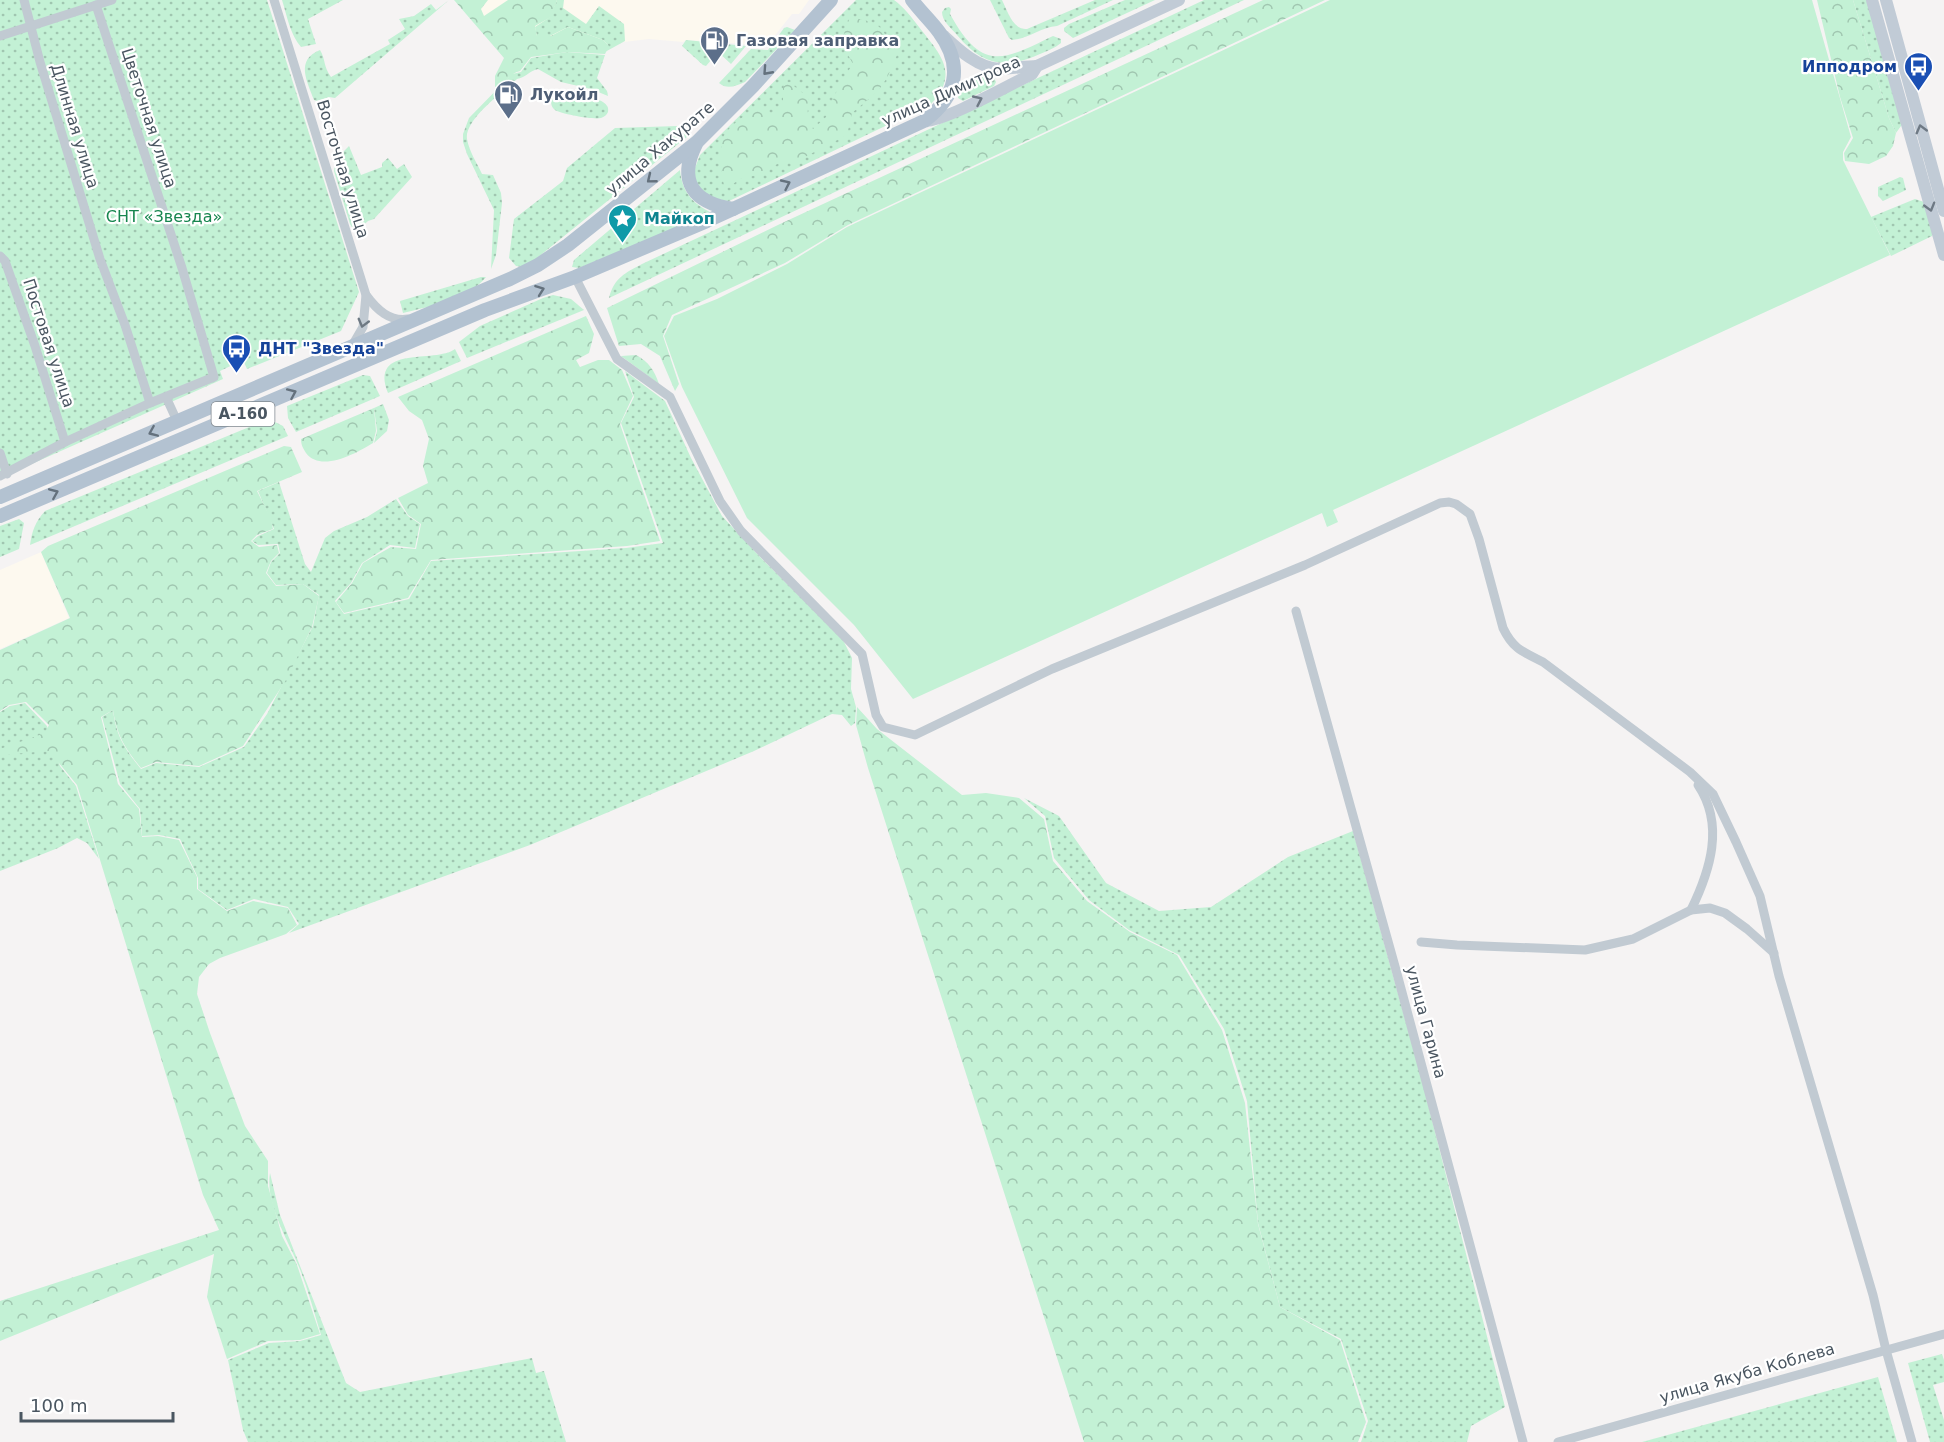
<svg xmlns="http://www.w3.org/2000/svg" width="1944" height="1442" font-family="'DejaVu Sans',sans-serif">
<defs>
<pattern id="grass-dots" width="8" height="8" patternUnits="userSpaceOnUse" patternTransform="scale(1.5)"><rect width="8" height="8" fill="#c3f1d5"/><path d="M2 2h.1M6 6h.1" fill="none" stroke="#a0c6b0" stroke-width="1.8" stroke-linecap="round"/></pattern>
<pattern id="forest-crowns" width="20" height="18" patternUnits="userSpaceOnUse" patternTransform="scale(1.5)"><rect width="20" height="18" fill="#c3f1d5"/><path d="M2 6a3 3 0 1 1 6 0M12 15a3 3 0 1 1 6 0" fill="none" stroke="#a0c6b0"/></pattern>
</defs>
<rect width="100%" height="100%" fill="#f5f3f3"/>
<g fill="#fdf9ef">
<polygon points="464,0 809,0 799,14 792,14 768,44 749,44 746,48 746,45 743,44 719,42 686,40 683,42 649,39 505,56"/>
<polygon points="41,552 69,618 0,649 0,570"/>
</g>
<g fill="url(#grass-dots)">
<polygon points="0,0 267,0 359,292 341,331 247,369 243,360 220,371 223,379 0,478"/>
<path d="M282 0H343L308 19 316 44 301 47C290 34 287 16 282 0Z"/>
<path d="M449 0 335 98 329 97 317 101 314 100C307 81 295 60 320 50 326 60 323 66 331 77L390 44 388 40 405 29 399 19 414 16 431 4 436 10Z"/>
<polygon points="557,0 564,0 563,8 586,24 599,6 624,24 625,41 605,52 608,45 603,40 568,27 550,36 537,36 535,27 550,17"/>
<path d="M856 0H894C904 7 912 18 919 27 940 54 960 73 931 104L729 201 718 200 700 191 693 173 700 155Z"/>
<path d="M990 0H1002C1008 12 1013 30 1027 29L1095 0H1113L1057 26C1041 27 1028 39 1012 40L1009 38Z"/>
<polygon points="1125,0 1155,0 1073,38 1064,31 1064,28 1069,24"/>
<path d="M1204 0H1244L609 298C614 278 625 273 642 264Z"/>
<polygon points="1853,0 1872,0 1906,119 1896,133 1889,118"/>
<path d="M949 7 951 9 950 14C982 72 1002 61 1053 36L1061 39V43C1055 48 1047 51 1040 54 1004 70 982 65 957 35 951 28 942 21 942 12L945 8Z"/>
<path d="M787 27 795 30 745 82C736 86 727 90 719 83L751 49 768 50 784 28Z"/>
<polygon points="686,40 746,46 731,64 718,52 706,66 703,65 682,46"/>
<path d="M567 52 605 55 597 78 607 91 608 96 591 89 561 82 538 69C529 71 525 78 517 79 504 91 464 120 467 139 469 151 477 163 482 174L493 175 501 193 502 203 496 255 491 269 494 210 467 154 463 142V134L469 118 512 74 521 72 531 58Z"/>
<polygon points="981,73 993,76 996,82 994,86 963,101 958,98 961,82"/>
<path d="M556 92C566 93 613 96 608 112 607 115 604 117 601 118 594 120 561 114 555 110 551 107 551 103 551 98Z"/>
<polygon points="678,126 686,127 689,131 688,136 532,262 522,267 516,266 509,258 514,219 563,181 567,168 615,128"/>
<polygon points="349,146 361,175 382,167 382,163 388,158 397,169 404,164 412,177 374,219 368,221 357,231 353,229 350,224 334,171 336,159"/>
<path d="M680 170C682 192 693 204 712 213L579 268 572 267 574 260Z"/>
<polygon points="1900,177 1903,178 1906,190 1883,201 1878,196 1878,187"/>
<polygon points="1915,199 1924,202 1932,226 1932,236 1891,256 1871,217"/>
<path d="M481 277H486C468 300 430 306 403 313L400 301Z"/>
<polygon points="553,295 571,299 584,310 467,358 459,342 480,326 543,298"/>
<path d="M455 349 461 361 388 393C369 344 435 364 455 349Z"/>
<path d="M625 371 665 401 691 458 722 516 761 558 842 638 852 658 851 689 856 707 855 723 851 726 842 715 832 714 754 751 530 845 289 933 299 924 288 907 254 899 227 910 198 889V878L180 839 159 835 142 836 140 809 120 784 102 717 113 710C116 736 125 749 141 769L156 763 199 767 244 747 267 714 313 626 319 595 303 584 276 585 267 573 271 562 280 553 278 544 258 545 252 541 258 536 274 529 258 491 279 482 305 564 311 572 325 538 334 531 367 517 396 499 408 516 420 524 415 548 390 545 362 563 351 583 335 601 344 614 409 599 431 561 626 548 663 543 621 423 634 397Z"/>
<polygon points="363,375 370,376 380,396 296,432 288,418 287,406"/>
<polygon points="383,404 389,420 387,431 374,443 377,431 374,408"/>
<path d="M269 419 283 426 288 436 30 545C32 531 35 522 45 511Z"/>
<polygon points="19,519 24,523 19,549 0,557 0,526"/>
<polygon points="25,703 47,726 60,766 76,786 99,859 87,843 77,838 58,848 0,871 0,712 10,706"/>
<polygon points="1024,798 1059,816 1106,883 1159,911 1211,907 1288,857 1353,831 1421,1077 1505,1407 1471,1426 1467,1442 1361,1442 1368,1421 1341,1339 1280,1307 1258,1223 1247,1101 1224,1029 1179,955 1129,930 1089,900 1054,858 1045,816"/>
<path d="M270 1173 280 1215 346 1383 360 1392 532 1358 536 1373 544 1371 566 1442H248L243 1430 228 1360 269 1343 300 1341 321 1335C314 1312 308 1289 299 1267 288 1240 265 1204 270 1173Z"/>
<polygon points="1942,1354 1944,1360 1944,1382 1933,1385 1944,1420 1944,1442 1930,1442 1908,1363"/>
<polygon points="1878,1377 1897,1442 1642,1442"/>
</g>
<g fill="url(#forest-crowns)">
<path d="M454 0H488L481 9 484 16 508 0H557L551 17 535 26 537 36H551L568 27 603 40 609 46 605 54 568 52 531 57 520 71C508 74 506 85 495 87V76L504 58Z"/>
<polygon points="1263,0 1325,0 848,225 785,263 672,315 663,336 679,384 675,391 660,356 641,344 619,346 607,308 780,224"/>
<polygon points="1817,0 1853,0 1889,118 1896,133 1893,146 1886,156 1869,164 1845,161 1844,153 1853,138 1840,97"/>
<path d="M850 17C885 24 879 25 897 55L887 78 877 92 852 113 847 135 797 161H783L757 175 740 179 726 189C720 180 719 144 725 134 732 123 747 114 758 108L771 116 783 106V87L789 82 809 98 807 118 813 129 826 117 840 83 853 64 841 42Z"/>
<polygon points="586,316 594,334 589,353 576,360 580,367 598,360 609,360 622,370 633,396 620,424 660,541 627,546 431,560 408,598 344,613 336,602 352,583 363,563 391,547 416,549 421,524 408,515 398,498 428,483 423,466 429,439 422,420 409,411 398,397"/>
<path d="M636 355C649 362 654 370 659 384L621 356Z"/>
<path d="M374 408 376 431 373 443C357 453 321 473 306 453 303 448 301 445 301 439Z"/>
<path d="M284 446 291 447 302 472 257 491 271 519 273 529 257 535 251 541 259 547 277 545 279 553 271 561 266 573 276 586 303 584 319 596 312 627 286 680 243 746 199 766 156 762 141 768C125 748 117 736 113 710L101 717 118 784 139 809 142 837 158 836 179 840 197 877V889L227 911 253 901 288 908 297 925 286 934 220 958 209 964 199 977 197 994 210 1033 245 1126 268 1161V1186L282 1236 297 1265 320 1334 300 1340 268 1341 227 1359 207 1297 214 1254 0 1341V1301L219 1230 203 1195 77 785 49 751 0 755V749L45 733 49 725 26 702 9 705 0 711V650L70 618 41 552 48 546Z"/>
<polygon points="857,707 877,729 962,795 986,793 1019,798 1044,819 1053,861 1087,901 1130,932 1177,955 1222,1030 1245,1103 1258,1224 1280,1307 1340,1340 1366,1422 1358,1442 1084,1442 868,768 856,725"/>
</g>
<polygon fill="#c3f1d5" points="1330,0 1812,0 1851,137 1843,152 1843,160 1890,255 1333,510 1338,522 1327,527 1322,513 913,699 854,625 747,518 682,387 664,336 674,316 717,299 787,264 847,227"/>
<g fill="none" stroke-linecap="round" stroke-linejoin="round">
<g stroke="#c1cad2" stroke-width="9">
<polyline points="24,0 40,62 100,259 125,325 150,403"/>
<polyline points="274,0 366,295 363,327 352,346"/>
<polyline points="0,36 112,0"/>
<polyline points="0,256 5,261 35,346 65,442"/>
<path d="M575 277 617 359 670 397 720 501 741 531 862 654 876 715 883 727 915 735 1052 669 1305 565 1440 503 1449 502 1456 504 1470 514 1479 539 1503 628C1513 649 1523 652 1543 662L1690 772 1713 794 1736 842 1760 896 1779 976 1873 1295 1886 1350 1912 1442"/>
<path d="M366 295C377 310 390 322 408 319"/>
<polyline points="166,397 177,421"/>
<polyline points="0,453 7,474"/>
<polyline points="0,476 65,442 150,403 214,377 182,268 96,5"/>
<polyline points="1296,611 1396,970 1523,1442"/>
<path d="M1691 910C1710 871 1725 825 1698 785"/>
<polyline points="1421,942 1457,945 1585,950 1633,939 1691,910 1710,908 1725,913 1747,929 1774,953"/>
<polyline points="1558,1442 1944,1334"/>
</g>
<g stroke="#c1cbd6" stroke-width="12">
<polyline points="1872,0 1944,255"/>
<polyline points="1886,0 1944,211"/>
<path d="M944 36C959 50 978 68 1000 69 1012 69 1025 66 1037 66"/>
<path d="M924 121C944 122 1011 84 1032 74L1037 66 1179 0"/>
</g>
<g stroke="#b3c2d1" stroke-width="14">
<path d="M696 144C677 182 694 203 733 209"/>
<polyline points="0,497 510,279 538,265 568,245 697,142 753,86 831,0"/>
<path d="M0 516 485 310 575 277 707 221 924 121C957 97 964 66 939 32 931 21 920 11 912 0"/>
</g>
</g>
<defs><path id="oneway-chevron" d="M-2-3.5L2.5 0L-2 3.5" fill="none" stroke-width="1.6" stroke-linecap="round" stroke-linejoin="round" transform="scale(1.5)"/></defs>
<g stroke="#64717d">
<use href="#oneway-chevron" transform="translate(767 71) rotate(132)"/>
<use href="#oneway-chevron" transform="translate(651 179) rotate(141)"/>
<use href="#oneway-chevron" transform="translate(786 184) rotate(-25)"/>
<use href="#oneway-chevron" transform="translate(540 290) rotate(-20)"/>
<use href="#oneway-chevron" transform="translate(292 393) rotate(-24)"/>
<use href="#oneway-chevron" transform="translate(153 432) rotate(157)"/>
<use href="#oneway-chevron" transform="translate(54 493) rotate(-23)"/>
</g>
<g stroke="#6e7984">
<use href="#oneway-chevron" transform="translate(978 100) rotate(-25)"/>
<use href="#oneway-chevron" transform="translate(1921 129) rotate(-105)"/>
<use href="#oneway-chevron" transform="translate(1930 207) rotate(74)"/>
</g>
<use stroke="#6e7983" href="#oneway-chevron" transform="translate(363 323) rotate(105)"/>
<defs>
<symbol id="fuel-pin" viewBox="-11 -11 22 30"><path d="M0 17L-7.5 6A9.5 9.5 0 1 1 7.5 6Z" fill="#5c6f8a" stroke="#fff"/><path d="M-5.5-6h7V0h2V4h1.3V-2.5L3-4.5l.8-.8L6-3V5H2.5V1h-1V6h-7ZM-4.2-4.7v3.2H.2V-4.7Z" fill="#fff"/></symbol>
<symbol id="bus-pin" viewBox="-11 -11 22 30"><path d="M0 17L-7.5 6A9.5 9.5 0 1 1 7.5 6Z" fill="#1a4fb4" stroke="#fff"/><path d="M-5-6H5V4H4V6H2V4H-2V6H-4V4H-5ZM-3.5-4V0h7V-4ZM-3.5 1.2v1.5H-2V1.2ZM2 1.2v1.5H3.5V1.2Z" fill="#fff"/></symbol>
<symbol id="sight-pin" viewBox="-11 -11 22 30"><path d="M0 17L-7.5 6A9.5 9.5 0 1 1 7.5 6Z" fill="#0f9aa8" stroke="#fff"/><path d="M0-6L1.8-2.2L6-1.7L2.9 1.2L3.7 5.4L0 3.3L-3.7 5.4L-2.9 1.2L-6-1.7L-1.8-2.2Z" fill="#fff"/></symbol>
</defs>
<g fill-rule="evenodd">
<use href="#fuel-pin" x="698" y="24" width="33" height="45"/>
<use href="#bus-pin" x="1902" y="50" width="33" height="45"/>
<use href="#fuel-pin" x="492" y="78" width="33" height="45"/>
<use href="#sight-pin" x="606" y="202" width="33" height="45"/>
<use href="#bus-pin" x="220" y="332" width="33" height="45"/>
</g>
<g text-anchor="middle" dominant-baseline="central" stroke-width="4.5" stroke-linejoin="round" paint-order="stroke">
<rect fill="#fff" stroke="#808990" stroke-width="1.5" x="211.5" y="402" width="63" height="24" rx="4.5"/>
<g font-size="15" font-weight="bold" fill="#4a5661">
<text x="243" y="414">А-160</text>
</g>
<g font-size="16" font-weight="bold" fill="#4e5e75" stroke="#fff" text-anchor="start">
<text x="736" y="40">Газовая заправка</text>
<text x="530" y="94">Лукойл</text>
</g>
<g font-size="16" font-weight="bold" fill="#164399" stroke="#fff" text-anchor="end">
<text x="1897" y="66">Ипподром</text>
<text x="258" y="348" text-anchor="start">ДНТ "Звезда"</text>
</g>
<g font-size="16" fill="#4a5661" stroke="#fff">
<text transform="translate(951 91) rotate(-24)">улица Димитрова</text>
<text transform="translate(149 118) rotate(72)">Цветочная улица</text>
<text transform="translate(75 126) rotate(73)">Длинная улица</text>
<text transform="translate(660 148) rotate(-40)">улица Хакурате</text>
<text transform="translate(343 169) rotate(73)">Восточная улица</text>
<text transform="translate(49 343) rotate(72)">Постовая улица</text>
<text transform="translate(1426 1022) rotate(75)">улица Гарина</text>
<text transform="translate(1747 1373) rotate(-16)">улица Якуба Коблева</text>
</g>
<g font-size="16" fill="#17864f" stroke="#fff">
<text x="164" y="216">СНТ «Звезда»</text>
</g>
<g font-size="16" font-weight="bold" fill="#0d838f" stroke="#fff" text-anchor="start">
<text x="644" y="218">Майкоп</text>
</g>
</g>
<path d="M21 1412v9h152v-9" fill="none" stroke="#4a5661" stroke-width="3"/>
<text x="30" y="1412" font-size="18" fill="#4a5661" stroke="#ffffff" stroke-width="4.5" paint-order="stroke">100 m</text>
</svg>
